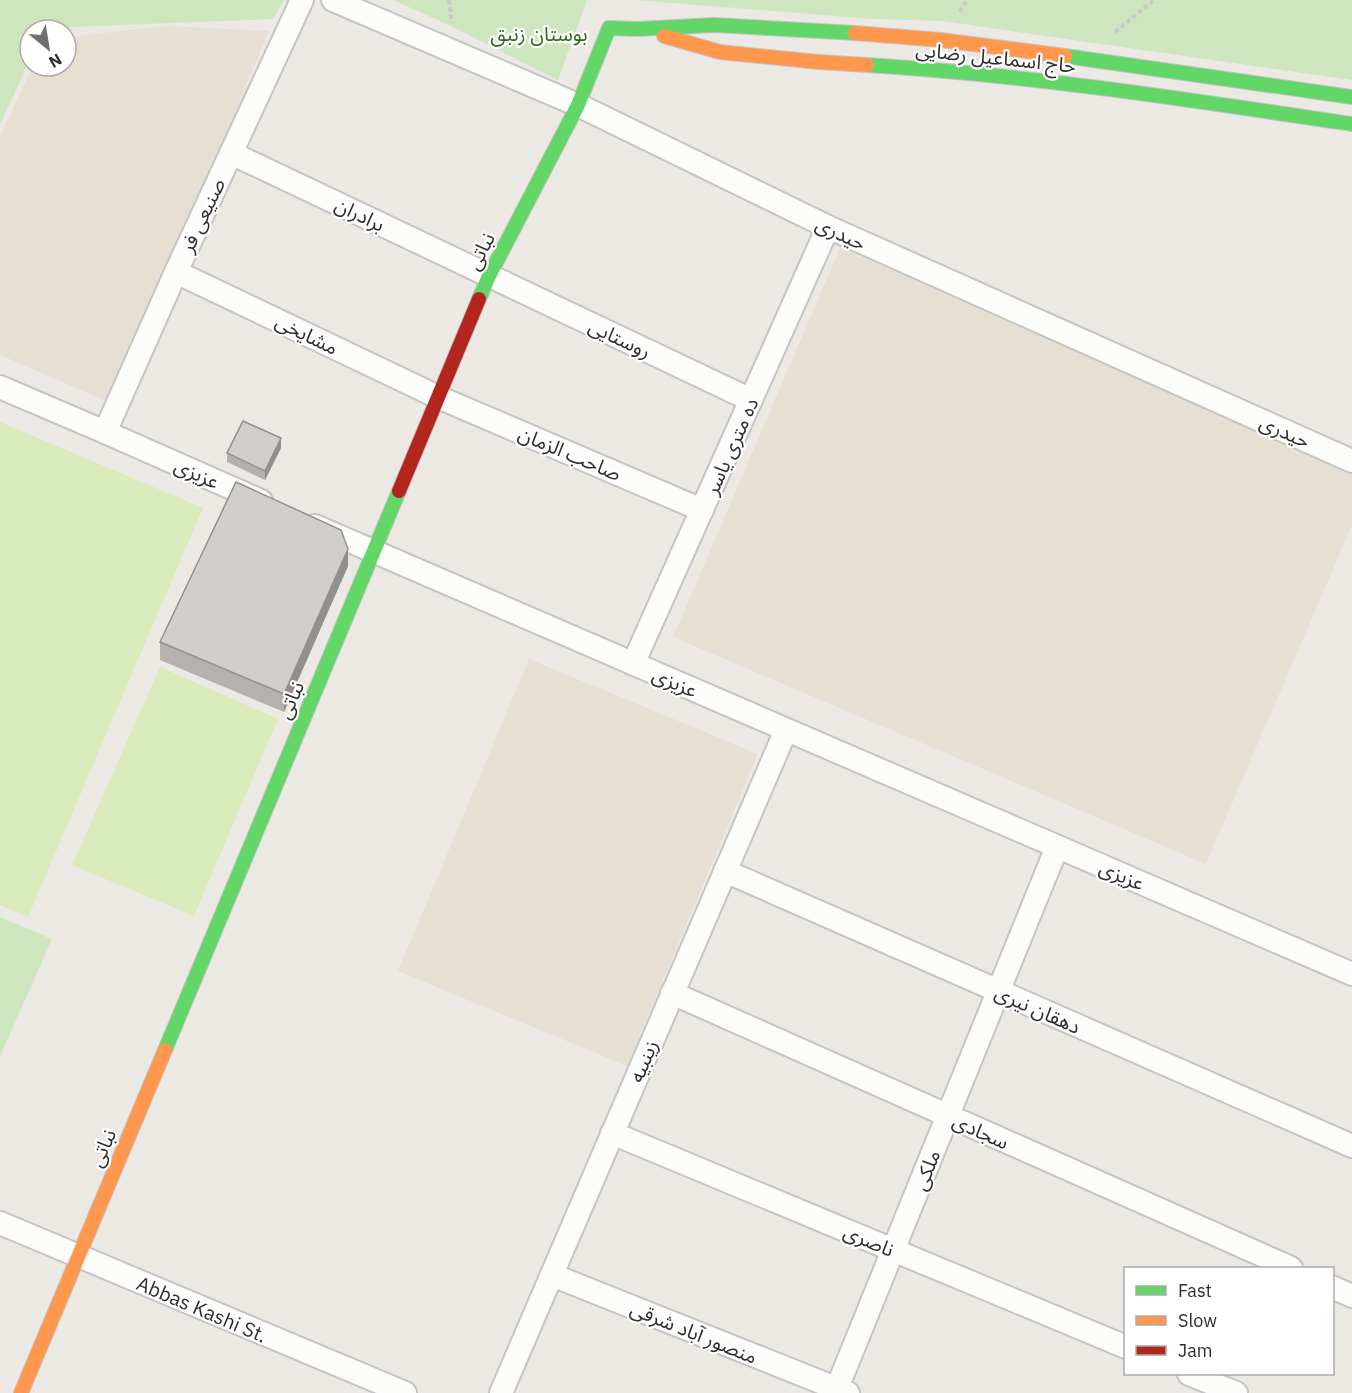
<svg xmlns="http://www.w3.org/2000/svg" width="1352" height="1393" font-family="'IBM Plex Sans','Noto Sans Arabic',sans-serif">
<rect width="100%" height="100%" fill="#ece8e4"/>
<g fill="#e6e0d3">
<polygon points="167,26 269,31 113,404 0,355 0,136 33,66 66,66 66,37"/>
<polygon points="840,248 1352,466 1352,525 1206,864 673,637"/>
<polygon points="529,659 758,754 627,1066 398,971"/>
</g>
<g fill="#cee6be">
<polygon points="0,0 284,0 273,19 44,28 43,30 30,30 30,59 0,125"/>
<polygon points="393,0 587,0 558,80 453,27"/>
<polygon points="634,0 1352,0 1352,80 942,21 874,19"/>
<polygon points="0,917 52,939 0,1056"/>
</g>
<g fill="#d9eabb">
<polygon points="0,422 203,508 28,917 0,905"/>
<polygon points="160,667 278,719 194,916 72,865"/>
</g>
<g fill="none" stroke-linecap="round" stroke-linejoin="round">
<defs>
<g id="street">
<polyline points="333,0 578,105 828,227 1352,461"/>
<polyline points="231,153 751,400"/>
<polyline points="176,272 438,397 702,510"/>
<polyline points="0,387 105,432 261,501"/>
<polyline points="105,432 176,272 302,0"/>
<polyline points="315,526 1352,974"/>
<polyline points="633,664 828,227"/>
<polyline points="725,871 1352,1146"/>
<polyline points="672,993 1291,1268"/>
<polyline points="612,1133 1126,1347"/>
<polyline points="0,1223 405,1393"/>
<polyline points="552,1275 848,1393"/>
<polyline points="1332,1287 1352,1296"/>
<polyline points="1189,1374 1236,1393"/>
<polyline points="501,1393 786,730"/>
<polyline points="835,1393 1057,847"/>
</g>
<g id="fast">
<polyline points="1065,56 1352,97"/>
<path d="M867 65C1030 75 1191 100 1352 124"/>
<polyline points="479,299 489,276 578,105 609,28 638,29 714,25 855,33"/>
<polyline points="165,1050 399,491"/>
</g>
<g id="slow">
<polyline points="855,33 941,40 1065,56"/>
<polyline points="664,36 720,52 819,62 867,65"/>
<polyline points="21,1393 165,1050"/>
</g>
<polyline id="jam" points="399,491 479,299"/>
</defs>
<use href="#street" stroke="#c5c4c5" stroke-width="26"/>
<use href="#fast" stroke="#c5c4c5" stroke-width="16"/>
<use href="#slow" stroke="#c5c4c5" stroke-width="16"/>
<use href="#jam" stroke="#c5c4c5" stroke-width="16"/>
<g stroke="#c9c9c8" stroke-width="4" stroke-dasharray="4.5 3" stroke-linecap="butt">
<polyline points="449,0 452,23"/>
<polyline points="960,12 967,0"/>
<polyline points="1115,32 1154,0"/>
</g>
<use href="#street" stroke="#fcfcfb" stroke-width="22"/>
<use href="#fast" stroke="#63d668" stroke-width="14"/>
<use href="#slow" stroke="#ff974d" stroke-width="14"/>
<use href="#jam" stroke="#b3261e" stroke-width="14"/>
</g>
<g fill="#b4b1af">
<polygon points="281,448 265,480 227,462 227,453"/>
<polygon points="348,566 284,712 160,660 160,642"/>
</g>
<g fill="#92908e">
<polygon points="281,438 281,448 265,480 265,471"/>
<polygon points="348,549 348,566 284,712 284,694"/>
</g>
<g fill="#d1cecb" stroke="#92908e" stroke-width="1.5">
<polygon points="243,421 281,438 265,471 227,453"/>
<polygon points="236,482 341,530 348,549 284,694 160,642"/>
</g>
<g text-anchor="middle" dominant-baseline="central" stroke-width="4.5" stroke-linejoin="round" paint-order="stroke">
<g font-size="20" fill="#2c6e1b" stroke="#fff">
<text x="539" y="33">بوستان زنبق</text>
</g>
<g font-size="20" fill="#2e2e2e" stroke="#fff">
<text transform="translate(996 57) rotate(6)">حاج اسماعیل رضایی</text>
<text transform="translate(360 214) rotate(26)">برادران</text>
<text transform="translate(202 215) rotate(-65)">صنیعی فر</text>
<text transform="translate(841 233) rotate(25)">حیدری</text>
<text transform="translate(480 251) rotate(-63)">نباتی</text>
<text transform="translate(307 334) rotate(26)">مشایخی</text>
<text transform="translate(620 338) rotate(25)">روستایی</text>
<text transform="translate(1285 431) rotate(24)">حیدری</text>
<text transform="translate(731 446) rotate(-66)">ده متری یاسر</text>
<text transform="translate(570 453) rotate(23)">صاحب الزمان</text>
<text transform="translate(197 473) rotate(24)">عزیزی</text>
<text transform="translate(675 682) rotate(23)">عزیزی</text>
<text transform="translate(290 700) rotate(-67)">نباتی</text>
<text transform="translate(1122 875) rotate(23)">عزیزی</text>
<text transform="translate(1038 1009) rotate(24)">دهقان نیری</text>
<text transform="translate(643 1061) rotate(-67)">زینبیه</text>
<text transform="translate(981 1131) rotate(24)">سجادی</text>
<text transform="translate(102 1148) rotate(-67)">نباتی</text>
<text transform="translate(926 1170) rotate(-68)">ملکی</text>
<text transform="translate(869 1240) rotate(23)">ناصری</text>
<text transform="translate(202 1309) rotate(23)">Abbas Kashi St.</text>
<text transform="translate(694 1332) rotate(22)">منصور آباد شرقی</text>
</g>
</g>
<rect x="1124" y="1267" width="210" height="108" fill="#ffffff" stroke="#ababab" stroke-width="1.5"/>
<rect x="1136" y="1286" width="30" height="9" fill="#63d668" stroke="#ababab" stroke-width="1.5"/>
<text x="1178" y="1297" font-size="18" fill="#2e2e2e">Fast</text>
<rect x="1136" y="1316" width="30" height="9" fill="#ff974d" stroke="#ababab" stroke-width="1.5"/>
<text x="1178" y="1327" font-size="18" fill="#2e2e2e">Slow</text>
<rect x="1136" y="1346" width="30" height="9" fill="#b3261e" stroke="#ababab" stroke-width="1.5"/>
<text x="1178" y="1357" font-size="18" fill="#2e2e2e">Jam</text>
<g transform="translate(48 48) rotate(150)"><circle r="28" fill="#ffffff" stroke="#ababab" stroke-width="1.5"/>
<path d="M0-4.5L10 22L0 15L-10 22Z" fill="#706f6e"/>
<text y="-9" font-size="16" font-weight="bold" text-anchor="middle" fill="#2e2e2e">N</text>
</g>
</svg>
